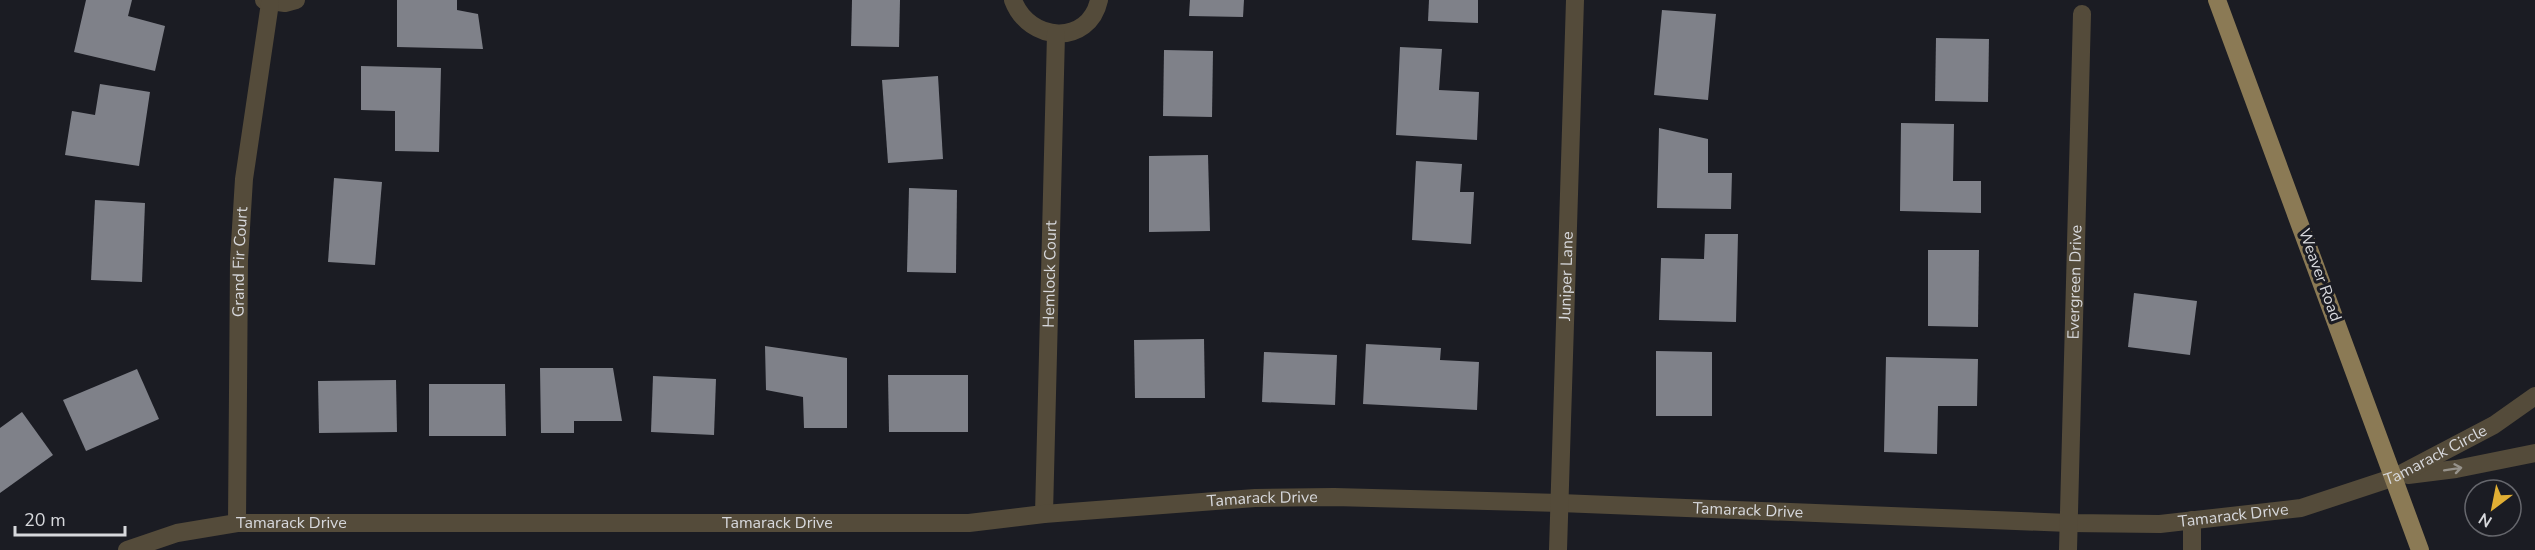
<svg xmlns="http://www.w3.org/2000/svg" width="2535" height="550" font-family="'Nunito Sans',sans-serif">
<rect width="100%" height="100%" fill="#1b1c23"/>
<g fill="#7f8189">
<polygon points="86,0 132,0 128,16 165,26 155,71 74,52"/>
<polygon points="397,0 457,0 457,10 478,14 483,49 397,47"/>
<polygon points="852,0 900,0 899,47 851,46"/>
<polygon points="1190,0 1244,0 1243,17 1189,16"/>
<polygon points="1429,0 1478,0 1478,23 1428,21"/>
<polygon points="1662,10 1716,14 1708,100 1654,95"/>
<polygon points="1936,38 1989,39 1988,102 1935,101"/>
<polygon points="1400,47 1442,49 1439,90 1479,92 1477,140 1396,135"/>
<polygon points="1164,50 1213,51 1212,117 1163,116"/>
<polygon points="361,66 441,68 439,152 395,151 395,111 361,110"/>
<polygon points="938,76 943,159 888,163 882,80"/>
<polygon points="100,84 150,92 139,166 65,155 72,111 95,115"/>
<polygon points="1901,123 1954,124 1953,181 1981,181 1981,213 1900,211"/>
<polygon points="1659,128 1708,139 1708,173 1732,173 1731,209 1657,208"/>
<polygon points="1208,155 1210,231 1149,232 1149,156"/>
<polygon points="1416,161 1462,164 1460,192 1474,192 1471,244 1412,240"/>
<polygon points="334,178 382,182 375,265 328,262"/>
<polygon points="909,188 957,190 956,273 907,272"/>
<polygon points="95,200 145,203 142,282 91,280"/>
<polygon points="1705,234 1738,234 1736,322 1659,320 1661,258 1704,259"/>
<polygon points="1928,250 1979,250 1978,327 1928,326"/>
<polygon points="2134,293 2197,301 2190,355 2128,347"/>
<polygon points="1204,339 1205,398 1135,398 1134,340"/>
<polygon points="1366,344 1441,348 1440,360 1479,362 1477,410 1363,404"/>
<polygon points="765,346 847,358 847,428 804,428 803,397 766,390"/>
<polygon points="1656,351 1712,352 1712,416 1656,416"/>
<polygon points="1264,352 1337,355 1335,405 1262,402"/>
<polygon points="1886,357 1978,359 1977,406 1938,406 1937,454 1884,452"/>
<polygon points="540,368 613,368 622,421 574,421 574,433 541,433"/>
<polygon points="137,369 159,419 86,451 63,400"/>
<polygon points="888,375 968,375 968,432 889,432"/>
<polygon points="653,376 716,379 714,435 651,432"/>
<polygon points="396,380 397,432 319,433 318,381"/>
<polygon points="429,384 505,384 506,436 429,436"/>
<polygon points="22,412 53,455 0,493 0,428"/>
</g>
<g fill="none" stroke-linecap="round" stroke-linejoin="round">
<g stroke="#544b3a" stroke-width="18">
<polyline points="264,0 285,3 296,0"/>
<path d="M1013 0C1029 43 1089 46 1099 0"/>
<polyline points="2408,475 2456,469 2535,453"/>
<path id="s1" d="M1044 514 1056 34"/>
<path id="s2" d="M237 523 239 260 244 179 270 3"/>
<path id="s3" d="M127 550 177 533 237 523H969L1044 514 1255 498 1334 497 1560 503 2069 523 2160 524 2301 508 2395 477 2494 425 2535 396"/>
<path id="s4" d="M1558 550 1575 0"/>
<path id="s5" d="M2068 550 2082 14"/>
<polyline points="2192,550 2192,520"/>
</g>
<polyline stroke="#8b7a55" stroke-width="18" points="2217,0 2420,550"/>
</g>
<defs><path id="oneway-shaft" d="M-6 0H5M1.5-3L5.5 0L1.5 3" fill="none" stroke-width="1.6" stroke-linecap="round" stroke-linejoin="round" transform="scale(1.5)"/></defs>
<use stroke="#96928b" href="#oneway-shaft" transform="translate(2453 469) rotate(-9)"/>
<g text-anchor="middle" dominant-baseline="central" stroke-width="6" stroke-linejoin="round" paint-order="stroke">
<g font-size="16" fill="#d7d8dc" stroke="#1b1c23">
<text stroke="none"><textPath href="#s2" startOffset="261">Grand Fir Court</textPath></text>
<text stroke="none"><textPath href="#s1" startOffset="240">Hemlock Court</textPath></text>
<text stroke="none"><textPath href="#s4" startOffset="274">Juniper Lane</textPath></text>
<text transform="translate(2320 275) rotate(70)">Weaver Road</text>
<text stroke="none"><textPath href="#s5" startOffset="268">Evergreen Drive</textPath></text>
<text stroke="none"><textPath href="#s3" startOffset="2325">Tamarack Circle</textPath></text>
<text stroke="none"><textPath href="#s3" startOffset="1140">Tamarack Drive</textPath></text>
<text stroke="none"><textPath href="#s3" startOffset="1626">Tamarack Drive</textPath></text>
<text stroke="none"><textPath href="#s3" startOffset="2112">Tamarack Drive</textPath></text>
<text stroke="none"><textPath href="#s3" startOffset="654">Tamarack Drive</textPath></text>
<text stroke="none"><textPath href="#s3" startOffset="168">Tamarack Drive</textPath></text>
</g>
</g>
<g transform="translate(2493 508) rotate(212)"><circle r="28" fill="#1b1c23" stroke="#66676d" stroke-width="1.5"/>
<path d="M0-4.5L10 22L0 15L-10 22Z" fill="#e1af34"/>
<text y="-9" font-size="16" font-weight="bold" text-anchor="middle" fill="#d7d8dc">N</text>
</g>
<path d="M15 526v9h110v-9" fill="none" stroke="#d7d8dc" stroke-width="3"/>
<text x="24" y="526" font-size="18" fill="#d7d8dc" stroke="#1b1c23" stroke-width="4.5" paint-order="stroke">20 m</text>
</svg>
